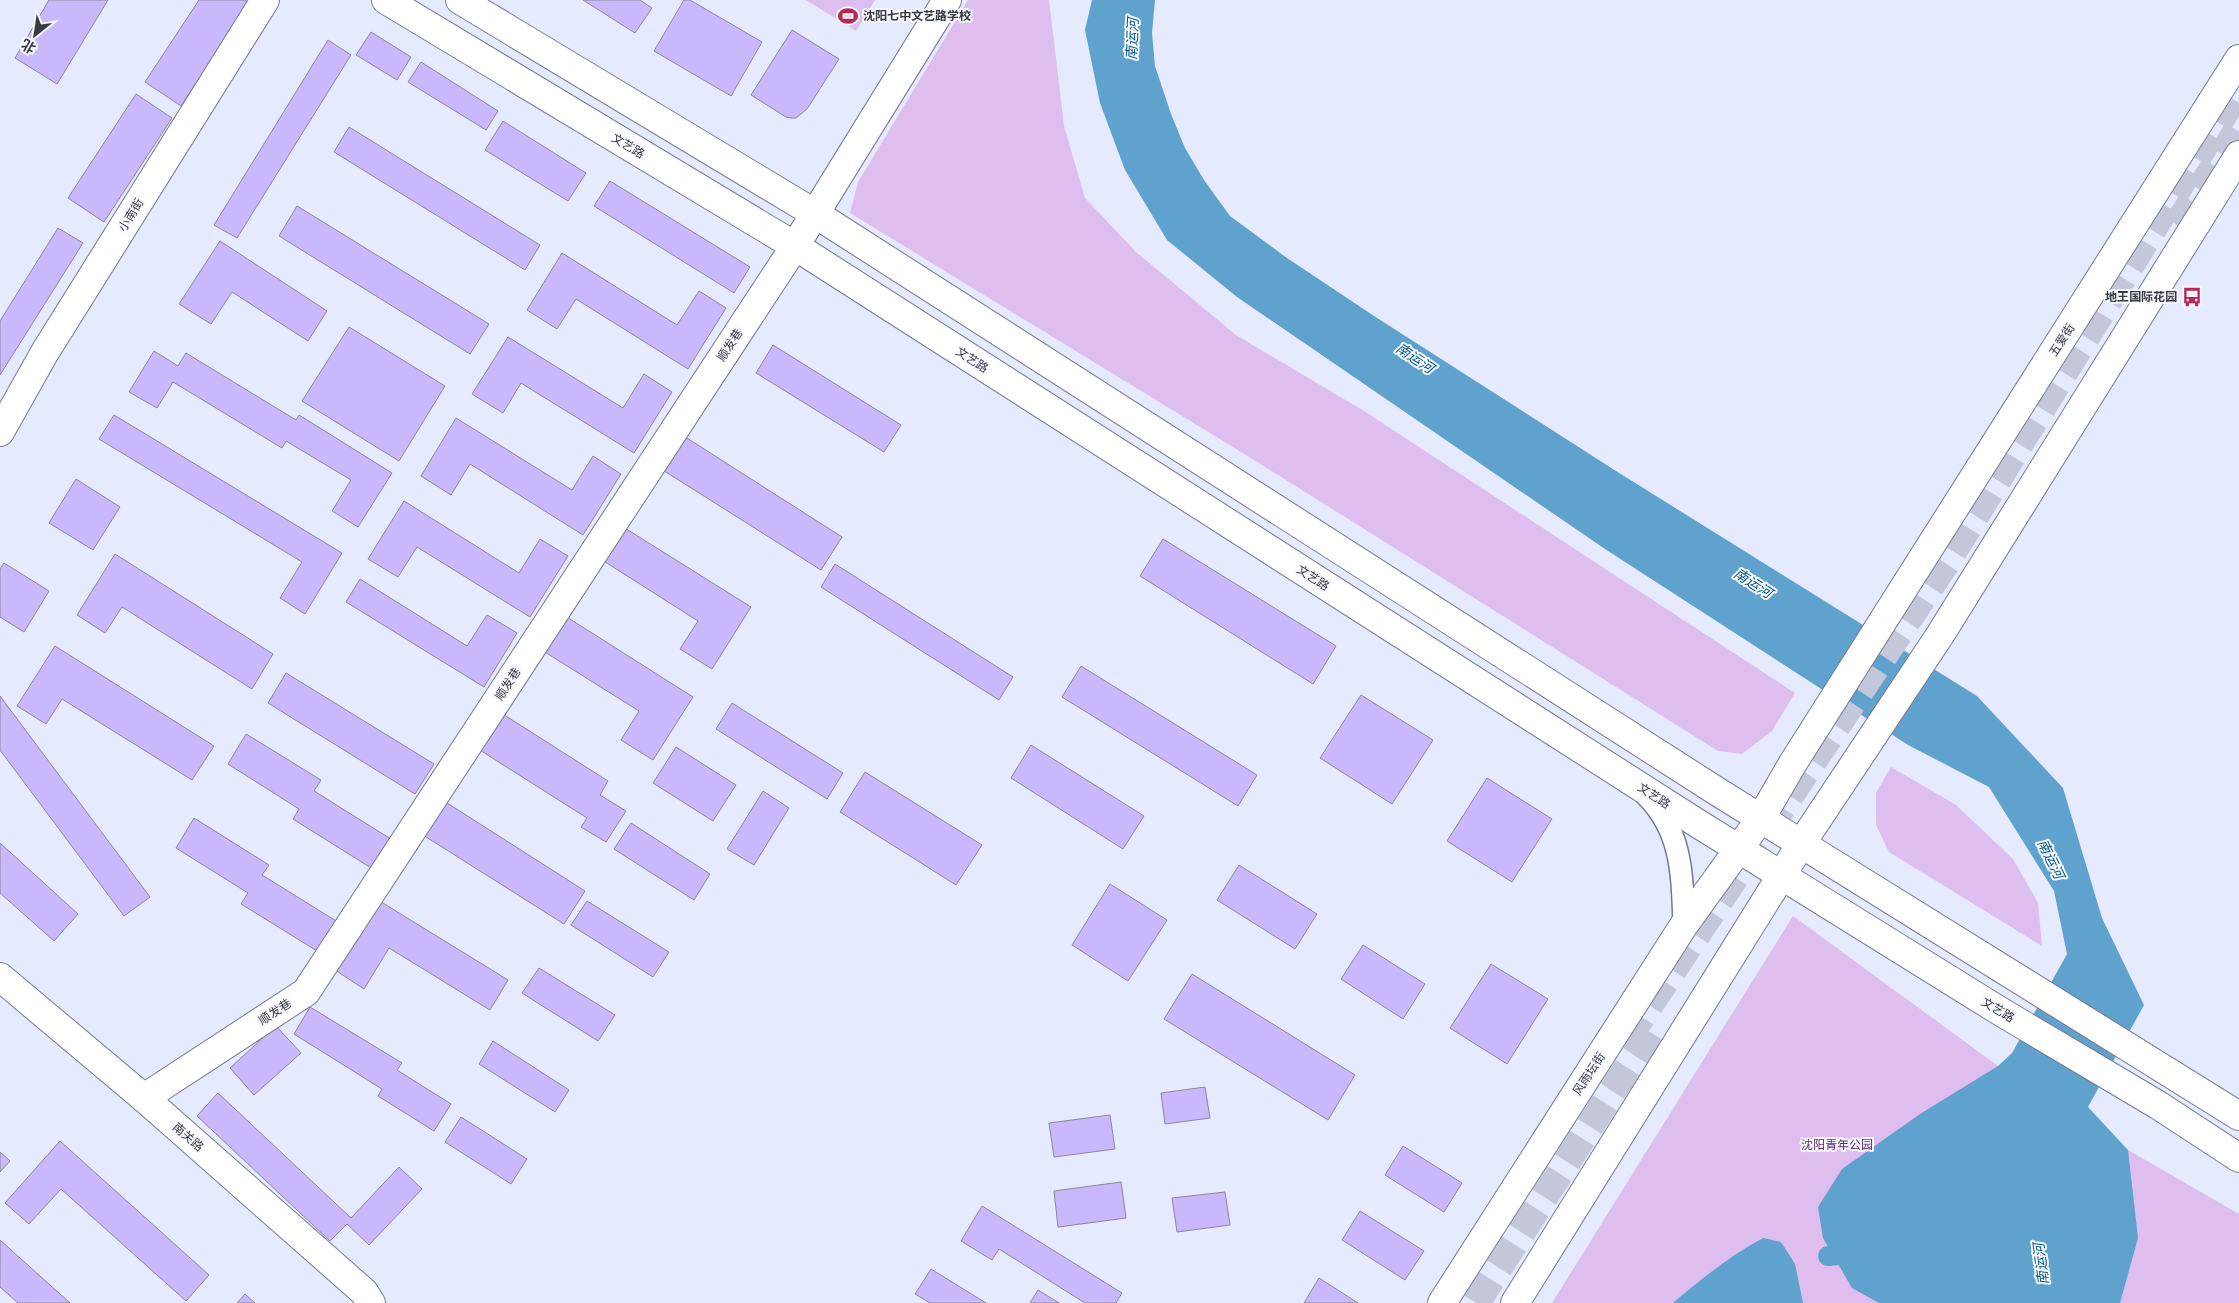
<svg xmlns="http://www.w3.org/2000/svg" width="2239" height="1303" font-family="Helvetica,'Noto Sans SC',sans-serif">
<rect width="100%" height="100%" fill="#e6eafe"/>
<g fill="#debdef">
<polygon points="806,0 875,0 856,31"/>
<polygon points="968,0 1049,0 1064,126 1085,198 1136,252 1236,335 1364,411 1795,693 1772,731 1742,754 1718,751 1259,463 850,213 858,182"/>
<polygon points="1891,767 1956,805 2013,859 2038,903 2042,946 1889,852 1876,825 1876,793"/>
<polygon points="1793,916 1998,1066 2128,1150 2239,1214 2239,1303 1552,1303"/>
</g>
<g fill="#5fa2ce">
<polygon points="1092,0 1155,0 1152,33 1155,66 1171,114 1185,148 1204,180 1230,216 1287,258 1374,316 1616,471 1977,696 2063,788 2102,918 2144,1005 2088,1107 2128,1150 2138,1238 2120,1303 1879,1303 1852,1288 1823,1238 1818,1207 1842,1169 1920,1114 1998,1066 2012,1053 2067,954 2054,891 1989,787 1908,745 1605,549 1237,297 1167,240 1125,170 1100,103 1085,30"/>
<path d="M1763 1238 1781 1242 1795 1264 1803 1303H1673C1701 1279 1730 1256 1763 1238Z"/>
</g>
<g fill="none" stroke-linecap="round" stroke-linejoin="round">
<polyline stroke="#5fa2ce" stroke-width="20" points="1828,1256 1859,1253"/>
</g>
<g fill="#c9b9fc" stroke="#8b869d">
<polygon points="49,0 108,0 57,84 15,58"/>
<polygon points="199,0 245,0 249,3 181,106 145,82"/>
<polygon points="583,0 640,0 652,8 635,33"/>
<polygon points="684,0 690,0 762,42 731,96 654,51"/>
<polygon points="792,30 839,59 807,109 796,118 791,118 786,117 751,95"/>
<polygon points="371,32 411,57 397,80 356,55"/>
<polygon points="328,40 351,55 237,238 214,225"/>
<polygon points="421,62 498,111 486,130 408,82"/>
<polygon points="136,94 172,118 104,222 68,198"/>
<polygon points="503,121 586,173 568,201 485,150"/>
<polygon points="349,127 540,245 525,270 334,152"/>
<polygon points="610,181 750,267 734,293 594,206"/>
<polygon points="297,206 489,324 470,354 279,236"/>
<polygon points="58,228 83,243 0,375 0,321"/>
<polygon points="220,241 327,311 308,341 232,292 211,324 179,304"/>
<polygon points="562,253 677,325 699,291 726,308 688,369 576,299 557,329 527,310"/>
<polygon points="349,327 445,386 399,461 302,401"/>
<polygon points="508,337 623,408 644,374 672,392 634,453 521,383 503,413 472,394"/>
<polygon points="773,345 901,425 884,452 756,373"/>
<polygon points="154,351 178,366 186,353 296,420 299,415 392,473 358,527 332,511 351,480 286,441 282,448 173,382 157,408 129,392"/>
<polygon points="114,415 342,553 305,614 280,598 302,562 99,439"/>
<polygon points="456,418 572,490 593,456 621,474 583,535 470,464 451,495 421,476"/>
<polygon points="679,433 842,537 821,570 658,467"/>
<polygon points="76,479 120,507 93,550 49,523"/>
<polygon points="404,501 519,573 540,539 568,556 530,617 417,547 398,577 368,559"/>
<polygon points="620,525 751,607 712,669 680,649 698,621 599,558"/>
<polygon points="1163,539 1336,646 1313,684 1140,576"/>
<polygon points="115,554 273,654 252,689 122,607 105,633 77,615"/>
<polygon points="4,563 49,591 24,632 0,617 0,569"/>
<polygon points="835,564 1013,677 999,700 821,587"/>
<polygon points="360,579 467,646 487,615 517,633 484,687 346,602"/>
<polygon points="562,614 693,697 653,760 621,740 639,711 540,649"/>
<polygon points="55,646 214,746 192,780 62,699 46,724 17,706"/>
<polygon points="1081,666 1257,775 1238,806 1062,697"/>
<polygon points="286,673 434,764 415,794 268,703"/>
<polygon points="1361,695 1433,740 1392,804 1320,758"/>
<polygon points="0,696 150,897 124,916 0,750"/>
<polygon points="732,703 843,773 827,799 716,729"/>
<polygon points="498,711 608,781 600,795 626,811 606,842 581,827 587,818 475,747"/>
<polygon points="246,734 321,780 314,791 394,841 376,871 293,819 299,809 228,764"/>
<polygon points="1031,745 1144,816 1123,849 1011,778"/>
<polygon points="676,747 736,785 713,821 653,783"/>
<polygon points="865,772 982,845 956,885 840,812"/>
<polygon points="1487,778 1552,819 1512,882 1447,841"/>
<polygon points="763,791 789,808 754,865 727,849"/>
<polygon points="444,801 585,891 564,924 423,835"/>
<polygon points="194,818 269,865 262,875 341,924 322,954 241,904 248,893 176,848"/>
<polygon points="631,823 710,874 694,900 614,849"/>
<polygon points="0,843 78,914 54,941 0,893"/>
<polygon points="1239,865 1317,914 1295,949 1217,900"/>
<polygon points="1110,884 1167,920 1128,981 1072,945"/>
<polygon points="378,900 508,980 490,1010 389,948 364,989 335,970"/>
<polygon points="587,901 669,952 653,977 571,925"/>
<polygon points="1363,945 1425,984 1403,1019 1341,979"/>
<polygon points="1491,964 1548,999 1507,1064 1450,1028"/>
<polygon points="539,968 615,1015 598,1041 522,993"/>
<polygon points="1192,974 1355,1075 1328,1120 1164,1019"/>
<polygon points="310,1007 402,1063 397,1070 451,1104 434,1131 378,1096 382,1089 294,1034"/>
<polygon points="276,1026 301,1053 254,1095 230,1068"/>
<polygon points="493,1041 569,1090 555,1112 479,1064"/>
<polygon points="1205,1087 1210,1118 1165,1124 1161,1093"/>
<polygon points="218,1093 351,1218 399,1167 422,1189 369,1245 347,1224 330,1241 197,1116"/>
<polygon points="1110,1115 1115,1149 1054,1157 1049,1123"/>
<polygon points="461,1117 527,1159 511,1184 445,1142"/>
<polygon points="60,1141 209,1275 186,1301 61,1189 29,1224 5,1203"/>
<polygon points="1403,1146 1462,1183 1444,1212 1385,1175"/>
<polygon points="0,1152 10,1161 0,1172"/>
<polygon points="1121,1182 1126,1218 1058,1227 1054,1191"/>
<polygon points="1225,1192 1230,1225 1177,1232 1172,1198"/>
<polygon points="982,1206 1122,1293 1116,1303 1085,1303 999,1249 992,1260 961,1241"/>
<polygon points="1360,1211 1424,1251 1405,1280 1342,1240"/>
<polygon points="0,1240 70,1303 18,1303 0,1287"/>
<polygon points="931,1269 986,1303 930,1303 915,1294"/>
<polygon points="1319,1278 1358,1303 1304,1303"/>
<polygon points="1038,1290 1059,1303 1030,1303"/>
<polygon points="245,1294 255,1303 237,1303"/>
</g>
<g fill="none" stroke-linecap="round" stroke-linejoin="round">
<g stroke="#c3c7d9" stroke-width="28" stroke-dasharray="28 14" stroke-linecap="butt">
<polyline points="2177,225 2239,128"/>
<polyline points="1626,1040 1946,563 2239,90"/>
<polyline points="1476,1303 1655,1025"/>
</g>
<defs>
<path id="street" d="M1646 795C1683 832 1682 876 1684 925"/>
<g id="secondary">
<polyline points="386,0 795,246 1697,823 1998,1010 2158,1105 2239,1158"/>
<polyline points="460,0 814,213 1718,792 2239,1116"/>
<polyline points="0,432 45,352 265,0"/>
<polyline points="0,977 144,1098 364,1292 371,1303"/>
<polyline points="144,1098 306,992 795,246 947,0"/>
</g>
<g id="primary">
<polyline points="1442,1303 1684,925 1761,818 1793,763 2239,59"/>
<polyline points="1515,1303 1801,844 1940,635 2239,155"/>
</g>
</defs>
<use href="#street" stroke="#757990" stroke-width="24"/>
<use href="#secondary" stroke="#757990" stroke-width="30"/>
<use href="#primary" stroke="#757990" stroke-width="30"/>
<use href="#street" stroke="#fff" stroke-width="21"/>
<use href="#secondary" stroke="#fff" stroke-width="28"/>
<use href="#primary" stroke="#fff" stroke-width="28"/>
</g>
<defs>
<symbol id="stadium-bare" viewBox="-9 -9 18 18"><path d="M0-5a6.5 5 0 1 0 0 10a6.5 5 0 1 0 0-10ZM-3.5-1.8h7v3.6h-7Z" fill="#b82751" stroke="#f7f8fd" stroke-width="2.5" paint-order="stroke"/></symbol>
<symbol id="bus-bare" viewBox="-9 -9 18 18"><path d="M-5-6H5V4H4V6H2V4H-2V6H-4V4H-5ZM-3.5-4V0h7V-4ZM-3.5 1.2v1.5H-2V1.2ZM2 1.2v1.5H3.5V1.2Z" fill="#b82751" stroke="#f7f8fd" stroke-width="2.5" paint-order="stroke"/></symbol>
</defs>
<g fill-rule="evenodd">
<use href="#stadium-bare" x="834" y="2" width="28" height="28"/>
<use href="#bus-bare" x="2178" y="283" width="28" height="28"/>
</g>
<g text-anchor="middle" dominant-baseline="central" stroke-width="4" stroke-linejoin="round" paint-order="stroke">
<g font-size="12" font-weight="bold" fill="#373943" stroke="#f7f8fd" text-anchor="start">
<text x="863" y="16">沈阳七中文艺路学校</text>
<text x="2177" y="297" text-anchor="end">地王国际花园</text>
</g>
<g font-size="12" fill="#373943" stroke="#f7f8fd">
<text transform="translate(628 146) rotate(31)">文艺路</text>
<text transform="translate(131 215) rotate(-58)">小南街</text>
<text transform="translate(2062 340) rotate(-57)">五爱街</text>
<text transform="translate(730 345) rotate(-57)">顺发巷</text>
<text transform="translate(972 360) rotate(33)">文艺路</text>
<text transform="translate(1313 578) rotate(33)">文艺路</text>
<text transform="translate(508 684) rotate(-57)">顺发巷</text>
<text transform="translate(1654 796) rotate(33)">文艺路</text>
<text transform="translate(1998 1010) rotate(31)">文艺路</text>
<text transform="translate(275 1012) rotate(-33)">顺发巷</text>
<text transform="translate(1589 1074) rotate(-57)">风雨坛街</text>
<text transform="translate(188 1137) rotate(41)">南关路</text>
</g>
<g font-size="12" fill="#5e2d75" stroke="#f7f8fd">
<text x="1837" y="1145">沈阳青年公园</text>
</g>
<g font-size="14" font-style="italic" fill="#005883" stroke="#f7f8fd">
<text transform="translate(1132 39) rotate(-87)">南运河</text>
<text transform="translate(1415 358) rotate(34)">南运河</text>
<text transform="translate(1753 583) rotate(33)">南运河</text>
<text transform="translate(2051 859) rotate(64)">南运河</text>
<text transform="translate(2041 1264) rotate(-97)">南运河</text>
</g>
</g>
<g transform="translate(35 35) rotate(210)" stroke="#f7f8fd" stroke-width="4" paint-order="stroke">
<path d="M0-4L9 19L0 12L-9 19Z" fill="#373943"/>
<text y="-8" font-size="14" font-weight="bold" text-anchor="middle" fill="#373943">北</text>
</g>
</svg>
